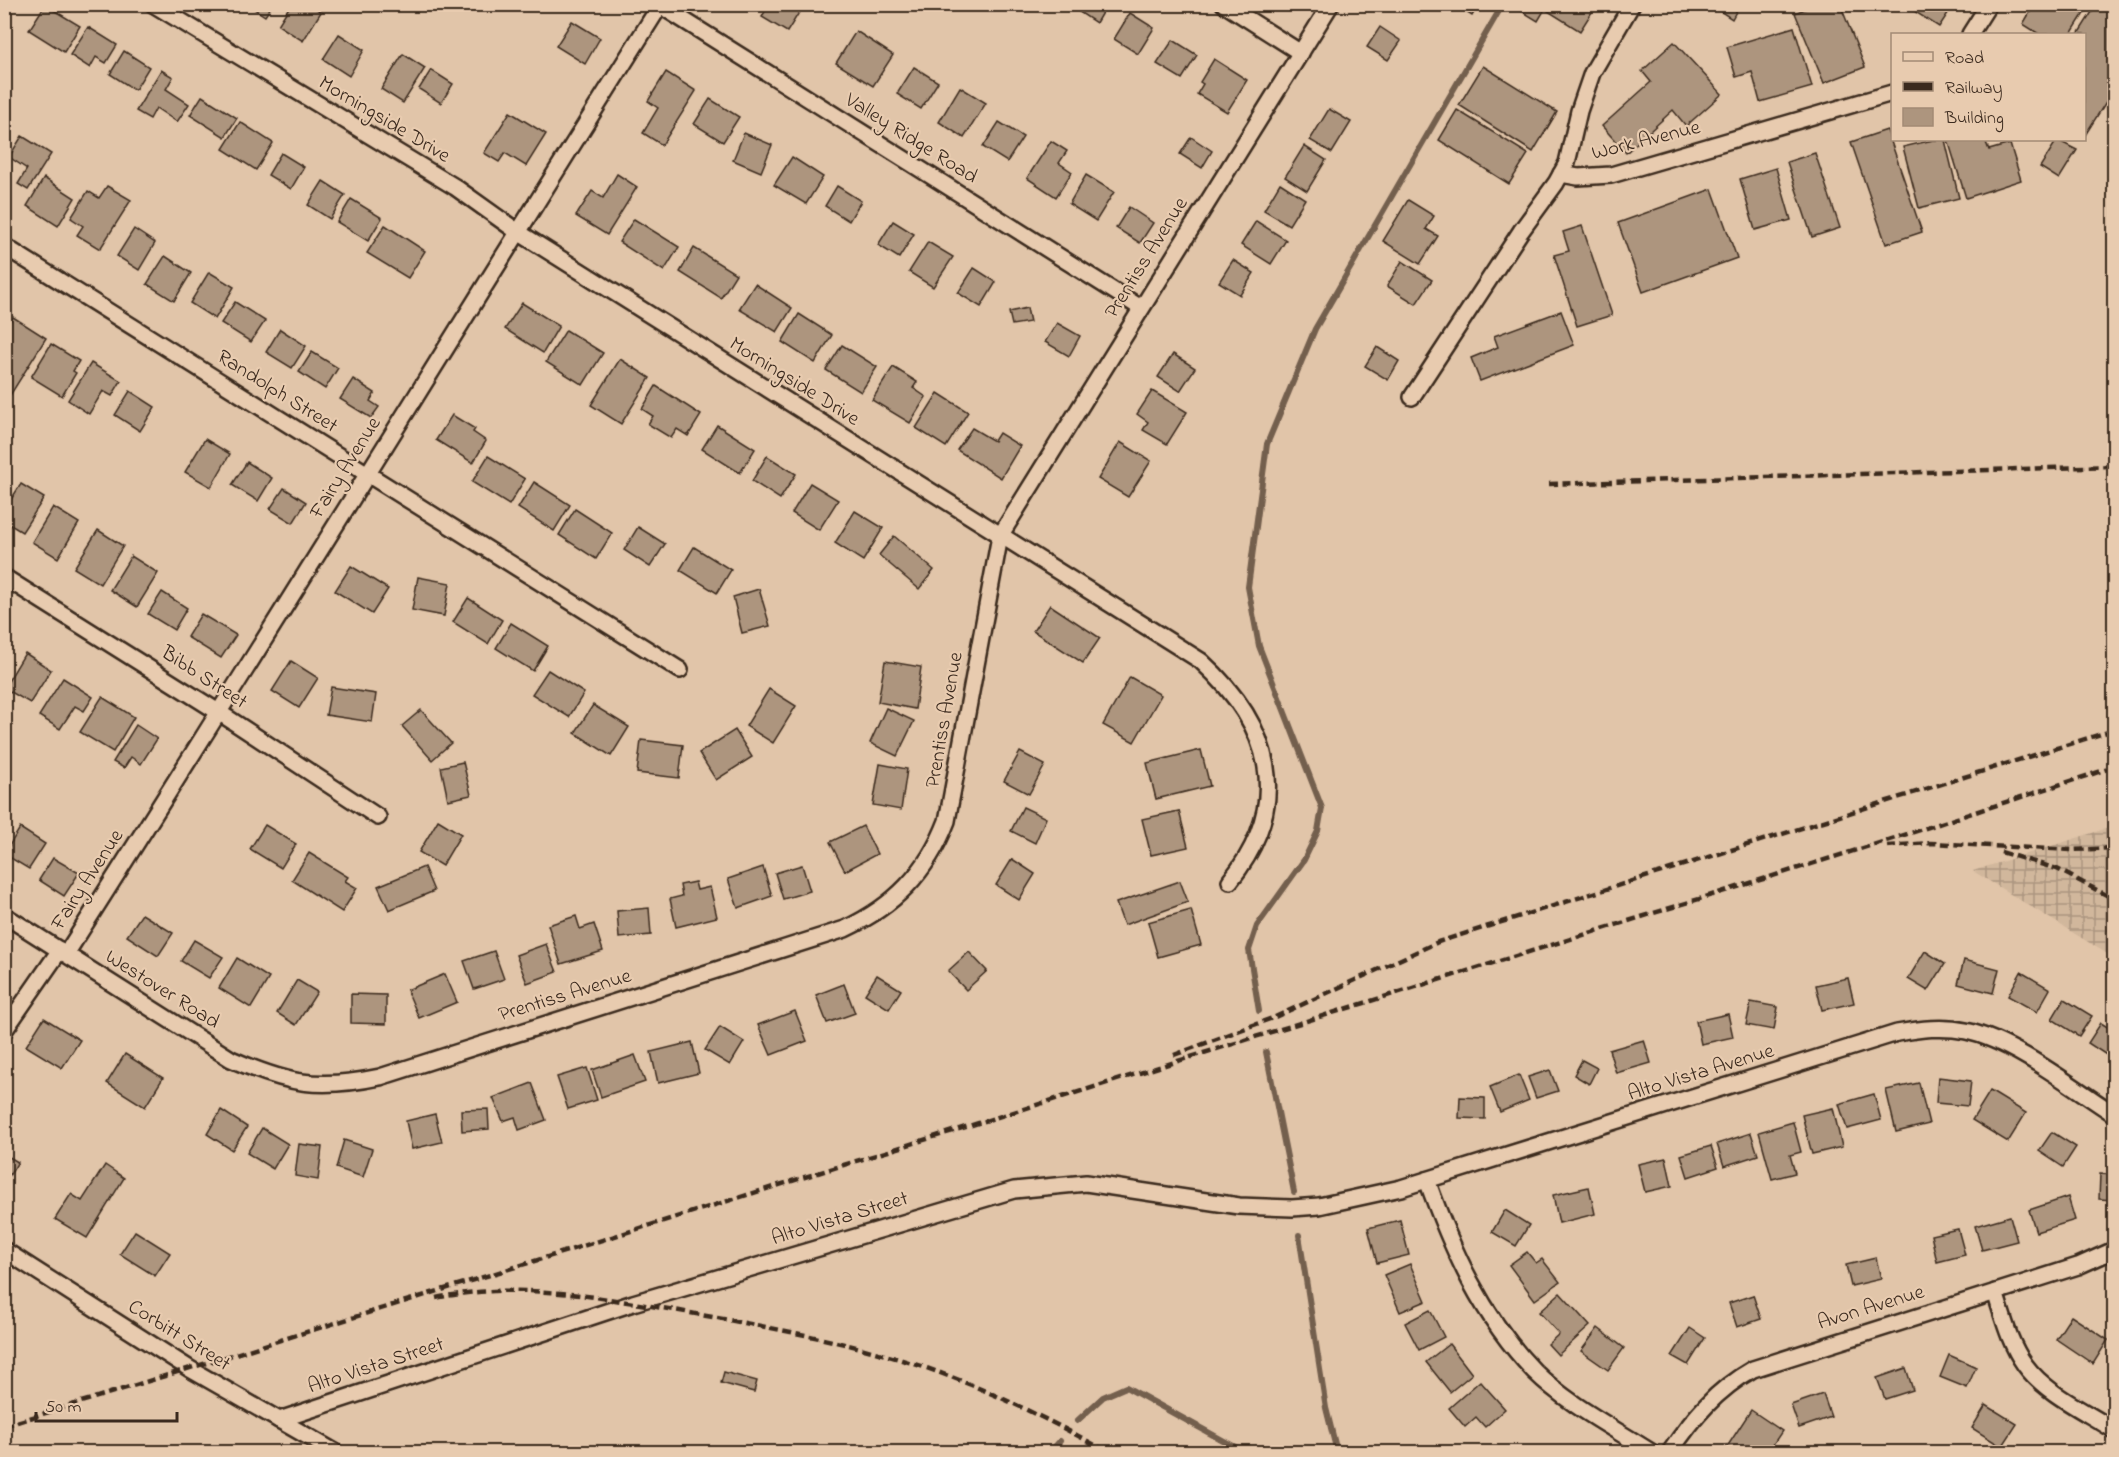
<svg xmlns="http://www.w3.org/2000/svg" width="2119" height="1457" font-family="'Indie Flower',sans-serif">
<defs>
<pattern id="industrial-grid" width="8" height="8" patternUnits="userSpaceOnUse" patternTransform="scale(1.5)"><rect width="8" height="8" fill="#d1b79c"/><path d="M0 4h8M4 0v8" fill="none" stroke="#ab957f"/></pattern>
</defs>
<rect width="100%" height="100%" fill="#e1c5a9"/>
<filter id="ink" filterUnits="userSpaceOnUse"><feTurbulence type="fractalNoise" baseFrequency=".0167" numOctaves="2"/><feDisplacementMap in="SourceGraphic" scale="12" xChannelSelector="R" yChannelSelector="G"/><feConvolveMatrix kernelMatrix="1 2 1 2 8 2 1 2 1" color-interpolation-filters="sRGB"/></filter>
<g filter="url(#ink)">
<polygon fill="url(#industrial-grid)" points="2114,826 2114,958 1973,871"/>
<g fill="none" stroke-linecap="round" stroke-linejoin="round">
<g stroke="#735e4d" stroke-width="6">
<polyline points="1259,1011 1249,950 1257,926 1304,860 1318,831 1322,808 1259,646 1248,587 1267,444 1315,329 1503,4"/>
<polyline points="1266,1052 1294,1192"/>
<polyline points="1299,1235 1326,1408 1337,1452"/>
<polyline points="1077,1421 1103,1397 1126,1387 1244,1452"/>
<polyline points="1050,1452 1060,1441"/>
</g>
</g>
<g fill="#ad957e" stroke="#3b2a1e" stroke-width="1.5">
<polygon points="247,4 273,4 265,16"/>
<polygon points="291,4 309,4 321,12 303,41 278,25"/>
<polygon points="769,4 790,4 800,11 787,32 762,17"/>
<polygon points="1067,4 1107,4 1096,23"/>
<polygon points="1453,4 1479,4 1472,16"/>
<polygon points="1516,4 1597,4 1580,31 1545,9 1538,21 1515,7"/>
<polygon points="1709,4 1740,4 1732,19"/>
<polygon points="1817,4 1840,4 1865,67 1824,83 1795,13"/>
<polygon points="1903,4 1954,4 1939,27"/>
<polygon points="2035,4 2090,4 2071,34 2039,34 2023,24"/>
<polygon points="2097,4 2114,4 2114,54 2109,63 2114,66 2114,89 2084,137 2084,34 2078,34"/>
<polygon points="45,5 80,26 64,52 29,30"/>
<polygon points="1130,13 1154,28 1138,54 1114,39"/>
<polygon points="572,21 600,38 585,64 556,46"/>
<polygon points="88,27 117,45 106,63 96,57 90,68 70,55"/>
<polygon points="1380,27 1401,41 1388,60 1367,47"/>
<polygon points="1794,27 1812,87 1760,102 1752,72 1736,77 1727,47"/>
<polygon points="856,31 893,55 873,86 836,63"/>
<polygon points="339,34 364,50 349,76 323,59"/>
<polygon points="1173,40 1197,55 1182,79 1157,64"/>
<polygon points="1674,42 1722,94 1686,126 1673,110 1626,153 1602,126 1651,82 1642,71"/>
<polygon points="124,51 149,67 135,90 110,74"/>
<polygon points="403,54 425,68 403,103 381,89"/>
<polygon points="1214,59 1247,80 1227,112 1197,94 1203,84 1200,82"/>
<polygon points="1483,66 1557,112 1533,152 1459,105"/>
<polygon points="914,67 938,82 921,109 897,94"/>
<polygon points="161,70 173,77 166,89 189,104 177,122 156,108 150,119 136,111"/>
<polygon points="431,70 453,84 441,103 419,89"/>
<polygon points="666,72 696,91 662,145 643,133 658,108 648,101"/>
<polygon points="960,87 986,103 964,138 939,122"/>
<polygon points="202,96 237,118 225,137 190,115"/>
<polygon points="710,99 739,117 723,142 694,124"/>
<polygon points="1329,109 1351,122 1332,153 1310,140"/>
<polygon points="1457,110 1528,154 1509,184 1439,140"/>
<polygon points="510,112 546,134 526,166 505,153 499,162 484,153"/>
<polygon points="240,122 273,143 256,170 223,149"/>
<polygon points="999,122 1023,137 1007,162 983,147"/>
<polygon points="1887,130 1922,232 1886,244 1851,142"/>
<polygon points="744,133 772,145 761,172 733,160"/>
<polygon points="22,136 51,154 28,190 18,184 27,169 9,157"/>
<polygon points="1191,137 1212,151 1202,168 1180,154"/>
<polygon points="1933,140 1945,140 1959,198 1919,208 1903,147"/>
<polygon points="1948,140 1985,140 1989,150 2010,144 2021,180 1966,198"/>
<polygon points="2057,140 2077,150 2059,179 2040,167"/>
<polygon points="1051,141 1067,151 1059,163 1072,172 1056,197 1027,178"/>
<polygon points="1304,146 1326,160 1307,191 1285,177"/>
<polygon points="281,153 304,167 291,189 268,175"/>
<polygon points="1815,153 1840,228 1812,237 1787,162"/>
<polygon points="792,157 823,177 806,204 774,185"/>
<polygon points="1776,168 1791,220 1755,230 1740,179"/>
<polygon points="617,174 637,187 607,235 576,216 592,191 603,198"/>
<polygon points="1086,175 1114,192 1096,221 1069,204"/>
<polygon points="44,178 75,198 58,226 27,206"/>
<polygon points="323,181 345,195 330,219 308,205"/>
<polygon points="1280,183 1305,199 1289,225 1264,210"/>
<polygon points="107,186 131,200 100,249 77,235 83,226 71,218 88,191 99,198"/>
<polygon points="837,186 861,201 849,221 825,206"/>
<polygon points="1712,189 1737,258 1643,292 1618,223"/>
<polygon points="351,199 382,218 368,241 337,222"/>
<polygon points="1408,200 1434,216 1426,229 1438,236 1420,264 1383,241"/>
<polygon points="1129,207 1153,223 1140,243 1116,228"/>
<polygon points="634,219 679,247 664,271 619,242"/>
<polygon points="893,221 914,234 899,258 878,245"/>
<polygon points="1256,221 1286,240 1271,264 1241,245"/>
<polygon points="385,225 425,251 408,278 367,253"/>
<polygon points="1582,226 1612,315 1577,326 1554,255 1569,251 1563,232"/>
<polygon points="134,229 155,243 139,270 117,256"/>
<polygon points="928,242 953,257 933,287 909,272"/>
<polygon points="694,248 736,274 721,298 680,272"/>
<polygon points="165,256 191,273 174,301 147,284"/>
<polygon points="1233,260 1254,273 1240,295 1219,282"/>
<polygon points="1402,261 1432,280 1416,304 1387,286"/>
<polygon points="974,268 996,282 981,307 958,293"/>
<polygon points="209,272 234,287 215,319 190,303"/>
<polygon points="755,284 792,308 777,332 739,309"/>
<polygon points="235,302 265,321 251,342 221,323"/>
<polygon points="522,303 559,326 543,353 505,329"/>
<polygon points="1027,308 1030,322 1012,325 1009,312"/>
<polygon points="1561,311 1574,345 1480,381 1471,358 1498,347 1494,336"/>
<polygon points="799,314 832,335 815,363 782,342"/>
<polygon points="13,317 46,338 4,405 4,330"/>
<polygon points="1057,323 1080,336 1069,356 1045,342"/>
<polygon points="280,329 306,346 292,368 266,352"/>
<polygon points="566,330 603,353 583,385 546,362"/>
<polygon points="51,344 79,361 73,371 76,373 62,396 31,377"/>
<polygon points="842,345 877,367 861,392 826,370"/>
<polygon points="1377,347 1399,361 1388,380 1365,366"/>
<polygon points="312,352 338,368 325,389 299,372"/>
<polygon points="1173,354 1195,368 1180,391 1158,377"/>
<polygon points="620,359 650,378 621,424 591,405"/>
<polygon points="91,363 121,381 112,396 103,391 89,414 68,400"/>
<polygon points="893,367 917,382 913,388 926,397 910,423 872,400"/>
<polygon points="353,379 375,393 370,401 379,407 371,418 340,399"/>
<polygon points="656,386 701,415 688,436 677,429 671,438 648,424 653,416 642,409"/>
<polygon points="130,391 155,407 140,431 115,415"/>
<polygon points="1152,391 1187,412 1167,444 1143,430 1148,422 1137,414"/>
<polygon points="938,393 968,412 946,447 916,428"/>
<polygon points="452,415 475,429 473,432 486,441 473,463 436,440"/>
<polygon points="717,425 755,449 740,473 702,449"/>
<polygon points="972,428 994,441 999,433 1020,446 1001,478 957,450"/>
<polygon points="205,439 230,454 211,487 185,472"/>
<polygon points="1120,442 1151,461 1128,497 1098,479"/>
<polygon points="488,456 525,479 509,505 472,482"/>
<polygon points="767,456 796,474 780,499 752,481"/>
<polygon points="247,462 272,478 258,501 232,485"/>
<polygon points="534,482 570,505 554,531 518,508"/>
<polygon points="810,483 838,500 819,530 792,513"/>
<polygon points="21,484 44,498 22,532 4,521 4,510"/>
<polygon points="284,488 306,502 293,523 270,509"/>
<polygon points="53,507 79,523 58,558 32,542"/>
<polygon points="575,509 612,533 596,559 559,535"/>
<polygon points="855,511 883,528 863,561 835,543"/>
<polygon points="638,527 665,544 650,567 624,550"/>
<polygon points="98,530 123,546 100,584 74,568"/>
<polygon points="894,536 934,570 919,589 879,555"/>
<polygon points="694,547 731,570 717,593 680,570"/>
<polygon points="131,556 158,573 137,607 110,590"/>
<polygon points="351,566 388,589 372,614 335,591"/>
<polygon points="418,577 450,583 444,616 412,610"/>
<polygon points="759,589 770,626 742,633 733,597"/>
<polygon points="162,592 187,608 174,630 148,614"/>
<polygon points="468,598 502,620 488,644 453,622"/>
<polygon points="1050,605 1100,638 1083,663 1033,631"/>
<polygon points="201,614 236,635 221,658 187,637"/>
<polygon points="511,623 548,646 533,671 496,648"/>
<polygon points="25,653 51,670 30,703 4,688"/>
<polygon points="291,661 318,678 299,708 272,691"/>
<polygon points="885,661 921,667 915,709 878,702"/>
<polygon points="548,670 584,693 569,717 532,694"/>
<polygon points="1130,677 1161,695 1134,742 1103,725"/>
<polygon points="63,678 93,697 84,711 75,706 60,729 39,716"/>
<polygon points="331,687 376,694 372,722 326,715"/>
<polygon points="769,689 796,706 773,743 746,726"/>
<polygon points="102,697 134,717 113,752 80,732"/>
<polygon points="593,705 629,727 611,756 575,733"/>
<polygon points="886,708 914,721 897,756 870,743"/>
<polygon points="421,710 451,743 432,760 402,726"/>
<polygon points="136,725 157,739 141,764 131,757 124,768 113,762"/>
<polygon points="735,730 752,757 716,780 699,753"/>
<polygon points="641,740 683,745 679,778 637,773"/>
<polygon points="1201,750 1210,786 1156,799 1147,763"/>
<polygon points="1020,752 1045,765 1029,794 1004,781"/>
<polygon points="463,762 471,795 448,800 441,767"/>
<polygon points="880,764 907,769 901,810 873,805"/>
<polygon points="1023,807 1046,818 1035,843 1011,831"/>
<polygon points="1179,811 1188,847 1151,855 1142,819"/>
<polygon points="438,820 461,834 442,866 419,852"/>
<polygon points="265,825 296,844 281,868 250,849"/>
<polygon points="863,826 877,854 845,871 830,842"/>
<polygon points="20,828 45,844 29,869 4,854"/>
<polygon points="309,853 348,877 345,881 357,888 342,912 292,880"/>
<polygon points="53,858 79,873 64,896 39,880"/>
<polygon points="1012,859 1035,874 1019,900 996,885"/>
<polygon points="802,865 810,891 783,899 775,873"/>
<polygon points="424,867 434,891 389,910 378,886"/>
<polygon points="763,867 772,896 738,908 728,879"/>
<polygon points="1180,881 1188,902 1124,925 1116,903"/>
<polygon points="695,882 697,890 710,887 717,917 676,927 670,899 682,896 680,885"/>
<polygon points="649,908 651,935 619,938 617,911"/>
<polygon points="1191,910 1201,945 1158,957 1148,922"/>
<polygon points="142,914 173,933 158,956 127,936"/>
<polygon points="576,916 580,929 594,924 603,951 561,964 548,925"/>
<polygon points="194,940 223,957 209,978 181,961"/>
<polygon points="546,944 557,972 527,983 516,955"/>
<polygon points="494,951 504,979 474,989 464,961"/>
<polygon points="1925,951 1945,964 1928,991 1908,979"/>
<polygon points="969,952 987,971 966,990 948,971"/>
<polygon points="237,958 269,978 251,1008 219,988"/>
<polygon points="1964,960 1999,969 1993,993 1958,984"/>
<polygon points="2021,972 2050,989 2037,1012 2008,996"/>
<polygon points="445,974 457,1002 419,1018 407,990"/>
<polygon points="877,975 901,990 889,1009 865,994"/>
<polygon points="1848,978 1854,1003 1822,1010 1816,985"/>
<polygon points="297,980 317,992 296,1025 277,1013"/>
<polygon points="844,984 855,1013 827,1023 816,995"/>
<polygon points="351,994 386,995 386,1024 351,1023"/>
<polygon points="2064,999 2092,1016 2079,1036 2052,1019"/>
<polygon points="1751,1002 1778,1007 1774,1030 1746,1025"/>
<polygon points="795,1011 807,1041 771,1055 758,1025"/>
<polygon points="1728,1014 1733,1037 1701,1044 1696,1021"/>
<polygon points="44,1018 80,1040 62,1068 26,1046"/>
<polygon points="2101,1023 2114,1031 2114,1060 2088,1043"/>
<polygon points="720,1027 744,1042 730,1065 705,1050"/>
<polygon points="1644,1040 1651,1063 1616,1073 1609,1050"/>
<polygon points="692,1042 699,1073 658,1083 651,1052"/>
<polygon points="125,1054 163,1078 145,1107 107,1083"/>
<polygon points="635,1055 645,1082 601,1097 592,1070"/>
<polygon points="1582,1060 1597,1068 1589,1084 1574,1075"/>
<polygon points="587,1068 597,1100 568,1109 557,1077"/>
<polygon points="1550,1070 1558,1091 1536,1098 1528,1077"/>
<polygon points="1519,1075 1529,1100 1500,1112 1490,1087"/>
<polygon points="1938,1077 1971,1081 1968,1106 1936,1103"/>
<polygon points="532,1083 546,1120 519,1130 515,1117 503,1121 493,1098"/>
<polygon points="1919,1083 1929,1124 1896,1132 1886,1090"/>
<polygon points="1990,1091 2026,1113 2008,1142 1972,1120"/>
<polygon points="1874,1094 1881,1120 1847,1129 1839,1104"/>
<polygon points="1460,1097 1485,1098 1485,1119 1459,1118"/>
<polygon points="1833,1108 1842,1147 1812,1154 1802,1115"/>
<polygon points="488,1109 489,1129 462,1131 461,1110"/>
<polygon points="221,1110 247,1127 232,1150 207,1134"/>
<polygon points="435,1114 442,1142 412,1149 406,1121"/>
<polygon points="1793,1122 1801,1152 1790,1155 1795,1173 1772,1179 1759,1132"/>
<polygon points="262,1128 288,1144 273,1169 247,1153"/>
<polygon points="2052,1132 2076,1147 2063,1167 2039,1151"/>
<polygon points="1751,1133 1758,1155 1724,1166 1717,1144"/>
<polygon points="344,1140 372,1149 363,1177 336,1168"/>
<polygon points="299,1144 322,1147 318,1180 295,1176"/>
<polygon points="1711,1146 1718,1167 1688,1177 1681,1155"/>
<polygon points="4,1154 18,1162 4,1184"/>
<polygon points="1666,1158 1672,1186 1645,1192 1638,1164"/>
<polygon points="105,1165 124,1178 87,1238 55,1219 71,1194 82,1201"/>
<polygon points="2100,1174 2114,1175 2114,1200 2099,1199"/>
<polygon points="1589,1187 1595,1214 1559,1223 1553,1195"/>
<polygon points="2068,1197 2075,1220 2036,1232 2029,1210"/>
<polygon points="1505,1210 1529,1225 1516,1246 1492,1232"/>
<polygon points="2010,1216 2017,1241 1982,1250 1975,1226"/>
<polygon points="1400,1220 1409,1255 1377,1263 1368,1228"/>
<polygon points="1958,1229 1965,1255 1937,1262 1931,1235"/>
<polygon points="135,1231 170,1253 155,1276 120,1254"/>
<polygon points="1527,1252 1536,1263 1542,1259 1560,1282 1535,1300 1509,1265"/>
<polygon points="1876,1258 1881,1279 1851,1286 1846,1265"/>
<polygon points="1410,1264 1426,1301 1400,1312 1384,1275"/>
<polygon points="1560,1293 1590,1326 1558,1355 1548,1344 1559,1334 1539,1312"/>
<polygon points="1753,1295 1761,1319 1737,1327 1729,1303"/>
<polygon points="1430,1310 1444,1337 1419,1350 1405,1323"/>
<polygon points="2071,1316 2108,1340 2093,1364 2056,1339"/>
<polygon points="1598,1328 1624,1348 1608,1370 1581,1351"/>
<polygon points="1690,1328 1705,1338 1688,1365 1672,1356"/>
<polygon points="1449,1344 1472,1374 1450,1392 1426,1362"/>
<polygon points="1949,1355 1976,1367 1967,1388 1940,1377"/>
<polygon points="1906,1368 1913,1390 1885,1399 1877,1378"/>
<polygon points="724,1372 757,1381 754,1392 721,1383"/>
<polygon points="1480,1381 1505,1409 1485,1427 1476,1417 1465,1427 1449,1408"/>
<polygon points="1823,1394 1831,1417 1799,1428 1791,1405"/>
<polygon points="1986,1405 2017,1424 2002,1447 1972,1428"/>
<polygon points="1751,1410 1782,1431 1768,1452 1730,1452 1725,1450"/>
</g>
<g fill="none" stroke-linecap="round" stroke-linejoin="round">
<defs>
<g id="minor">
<path d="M153 4 455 187 518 232 1201 661C1272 726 1293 802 1230 881"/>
<polyline points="658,4 1141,308"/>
<polyline points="1224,4 1301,53"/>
<polyline points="1970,34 1989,4"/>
<polyline points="1561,174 1578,177 1611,175 1892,93"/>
<polyline points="4,246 680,670"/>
<polyline points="1412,397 1521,231 1556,183 1567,163 1579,111 1592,73 1632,4"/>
<polyline points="4,577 220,713 378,817"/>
<path d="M4 915 231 1059C288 1084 318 1090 380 1077L845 929C894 906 927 873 947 821L1000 536 1331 4"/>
<path d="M66 954C267 639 462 320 661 4"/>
<polyline points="4,1031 60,950"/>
<path d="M1427 1180C1452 1250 1482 1317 1534 1371 1567 1404 1612 1427 1651 1452"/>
<polyline points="4,1250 190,1369 335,1452"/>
<path d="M1995 1292C2003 1316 2009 1343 2025 1365 2046 1394 2085 1411 2114 1430"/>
<path d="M279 1420 633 1303 1014 1190 1086 1183 1239 1206 1292 1208 1319 1206 1401 1188 1897 1033C1920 1029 1943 1026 1966 1031 2014 1041 2072 1087 2114 1114"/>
<path d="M1670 1452C1693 1418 1716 1390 1753 1369L2078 1266 2114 1250"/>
</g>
</defs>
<use href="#minor" stroke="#3b2a1e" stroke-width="20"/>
<use href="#minor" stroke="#e8cbaf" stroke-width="15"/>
<g stroke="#3b2a1e" stroke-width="4.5" stroke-dasharray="9 4.5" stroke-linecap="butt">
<polyline points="1549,484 2114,466"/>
<polyline points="1887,846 1930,843 2072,850 2114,848"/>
<polyline points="2001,852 2057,869 2114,899"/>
<polyline points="1174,1055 1275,1017 1438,942 2114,730"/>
<path d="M436 1298C518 1281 599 1297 680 1311 754 1325 829 1337 902 1360 974 1382 1042 1416 1108 1452"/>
<polyline points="4,1426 1892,839 2114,767"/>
</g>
</g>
</g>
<g text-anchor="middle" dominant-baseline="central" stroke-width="4.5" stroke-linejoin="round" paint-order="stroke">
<g font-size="21" fill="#3b2a1e" stroke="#e8cbaf">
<text transform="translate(384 120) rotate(31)">Morningside Drive</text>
<text transform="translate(911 139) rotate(32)">Valley Ridge Road</text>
<text transform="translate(1646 141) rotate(-14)">Work Avenue</text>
<text transform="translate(1147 258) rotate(-58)">Prentiss Avenue</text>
<text transform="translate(794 382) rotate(32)">Morningside Drive</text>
<text transform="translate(277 392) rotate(32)">Randolph Street</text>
<text transform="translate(346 468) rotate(-58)">Fairy Avenue</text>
<text transform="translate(204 678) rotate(33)">Bibb Street</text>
<text transform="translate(945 720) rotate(-80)">Prentiss Avenue</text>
<text transform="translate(88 880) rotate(-57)">Fairy Avenue</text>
<text transform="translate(162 990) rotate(32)">Westover Road</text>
<text transform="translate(565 996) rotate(-17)">Prentiss Avenue</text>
<text transform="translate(1701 1073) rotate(-17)">Alto Vista Avenue</text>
<text transform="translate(840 1219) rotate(-17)">Alto Vista Street</text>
<text transform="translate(1871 1308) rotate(-17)">Avon Avenue</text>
<text transform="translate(179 1336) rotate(32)">Corbitt Street</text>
<text transform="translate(376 1366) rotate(-18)">Alto Vista Street</text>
</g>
</g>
<rect width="2119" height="1457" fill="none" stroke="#e8cbaf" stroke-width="24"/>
<rect x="12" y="12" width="2095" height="1433" fill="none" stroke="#3b2a1e" stroke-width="2" filter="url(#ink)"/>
<rect x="1891" y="33" width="195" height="108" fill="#e8cbaf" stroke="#a38b75" stroke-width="1.5"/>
<rect x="1903" y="52" width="30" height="9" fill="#e8cbaf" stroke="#a38b75" stroke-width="1.5"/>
<text x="1945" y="63" font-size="18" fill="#3b2a1e">Road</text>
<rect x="1903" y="82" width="30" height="9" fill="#3b2a1e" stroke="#a38b75" stroke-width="1.5"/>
<text x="1945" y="93" font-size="18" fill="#3b2a1e">Railway</text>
<rect x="1903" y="108" width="30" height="18" fill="#ad957e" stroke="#a38b75" stroke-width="1.5"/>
<text x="1945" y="123" font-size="18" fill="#3b2a1e">Building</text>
<path d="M36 1412v9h141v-9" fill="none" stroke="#3b2a1e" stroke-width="3"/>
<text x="45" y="1412" font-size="18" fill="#3b2a1e" stroke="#e8cbaf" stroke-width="4.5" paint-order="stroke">50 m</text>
</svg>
